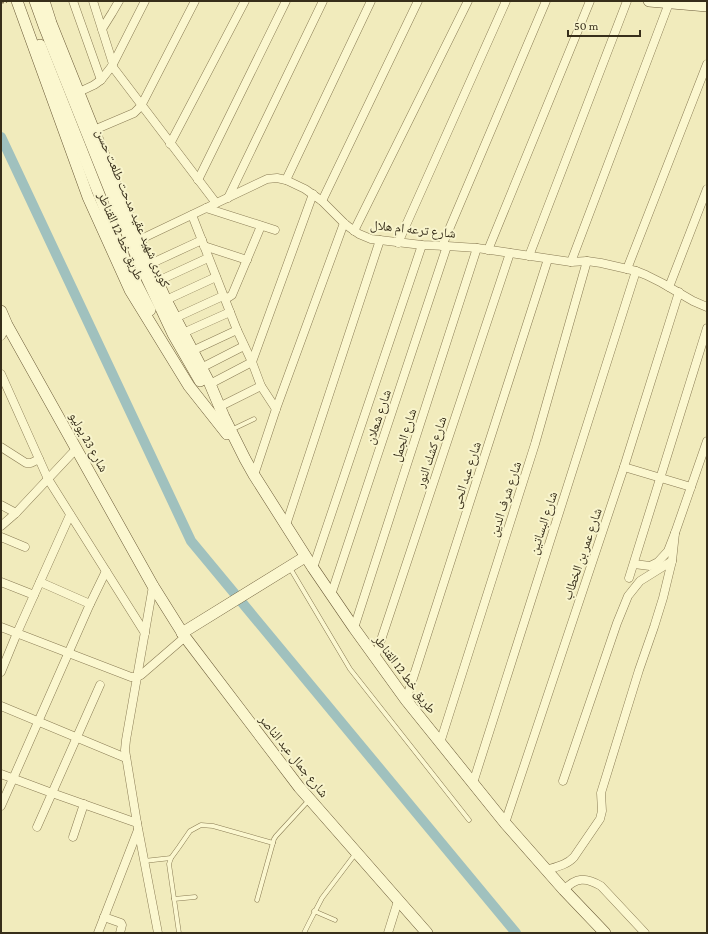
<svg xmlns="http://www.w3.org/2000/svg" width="708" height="934" font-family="'Crimson Pro','Noto Naskh Arabic',serif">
<rect width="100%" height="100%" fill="#f1ebbc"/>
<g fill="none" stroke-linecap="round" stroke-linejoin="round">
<polyline stroke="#a0c1be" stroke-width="10" points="1,137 191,541 516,933"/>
<defs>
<g id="lane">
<polyline points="231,430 254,419"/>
<polyline points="290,568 350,669 469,820"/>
<polyline points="144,861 171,858"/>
<polyline points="174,899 195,897"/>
<polyline points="257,900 274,839 276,836 309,800"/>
<polyline points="314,911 335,920"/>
<polyline points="179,933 169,864 171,858 179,847 190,831 201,825 213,826 273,843"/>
<polyline points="304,933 310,921 322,898 356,853"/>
</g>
<g id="street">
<polyline points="73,1 101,80"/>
<polyline points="93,1 113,64"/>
<polyline points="102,29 112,13 119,1"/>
<polyline points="112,66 216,203"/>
<polyline points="79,92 94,85 101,80 112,66 145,1"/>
<polyline points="94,130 134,113 141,106 195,1"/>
<polyline points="170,144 245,1"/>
<polyline points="198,180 286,1"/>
<polyline points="286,180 371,1"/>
<polyline points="228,198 323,1"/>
<polyline points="322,201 418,1"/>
<polyline points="206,208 275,230"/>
<polyline points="192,215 237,330 252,362 261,386 276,409"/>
<polyline points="354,231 468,1"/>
<polyline points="139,240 267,179 277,178 286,180 305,189 322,201 344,223 349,227 359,234 371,239 422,245 447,246 477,248 571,262 587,261 601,263 636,271 646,275 662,283 693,301 707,307"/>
<polyline points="398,243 506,1"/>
<polyline points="204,246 247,260"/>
<polyline points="442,246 546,1"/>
<polyline points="488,250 590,1"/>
<polyline points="529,256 627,1"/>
<polyline points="571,262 669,3"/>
<polyline points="150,264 202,240"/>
<polyline points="627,269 707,64"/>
<polyline points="158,281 208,258"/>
<polyline points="669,287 707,189"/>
<polyline points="225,299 229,297 232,295 261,226"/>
<polyline points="166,300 216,277"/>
<polyline points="175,318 223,296"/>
<polyline points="183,333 230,312"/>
<polyline points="1,336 7,325"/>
<polyline points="192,351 237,330"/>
<polyline points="201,368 244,346"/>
<polyline points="1,374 48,479 145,633"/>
<polyline points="210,384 252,362 313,194"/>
<polyline points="219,407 261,386"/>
<polyline points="1,447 26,463 31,463 39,459"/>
<polyline points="624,467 691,487"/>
<polyline points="254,475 276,409 344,223"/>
<polyline points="1,505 16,513"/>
<polyline points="286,525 380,240"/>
<polyline points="1,526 16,513 77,448"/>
<polyline points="1,537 25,547"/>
<polyline points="634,564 650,566 658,562 668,551 675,533 707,441"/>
<polyline points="313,568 422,245"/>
<polyline points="629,578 707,328"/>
<polyline points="1,582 34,595"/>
<polyline points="40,582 90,604"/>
<polyline points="153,586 126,740 125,750 137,823 158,933"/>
<polyline points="331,595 447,246"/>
<polyline points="1,627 131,677 136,677 141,675 185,637"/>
<polyline points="354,628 477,248"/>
<polyline points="375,658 510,253"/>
<polyline points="1,672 17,633 70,515"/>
<polyline points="406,700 548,259"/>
<polyline points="1,706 126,758"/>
<polyline points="440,743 535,444 587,261"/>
<polyline points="1,774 52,793 137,823"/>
<polyline points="563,781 617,623 628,596 640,581 672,561"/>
<polyline points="473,783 636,271"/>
<polyline points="1,806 90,604 106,571"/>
<polyline points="505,823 624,467 679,292"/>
<polyline points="37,827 100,685"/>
<polyline points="73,837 84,804"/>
<path d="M546 870C556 867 567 865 574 857L600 819 602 811 601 793 639 670 654 627 663 598 672 561 675 533"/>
<path d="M564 890C576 877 586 877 601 886L645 933"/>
<polyline points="104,917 121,923 122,925 120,933"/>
<polyline points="98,933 138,830"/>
<polyline points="388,933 398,901"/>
</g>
<g id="secondary">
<polyline points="17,1 88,197 130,290 189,386 227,434"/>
<polyline points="35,1 44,26 135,253 173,334 200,381"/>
<polyline points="44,1 51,23 129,218 166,300 210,384 224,417 245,459 254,475 313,568 354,628 406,700 505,823 564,890 605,933"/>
<polyline points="649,1 707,6"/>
<polyline points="40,45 127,265 150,310"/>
<polyline points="1,311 7,325 153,586 185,637 299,787 427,933"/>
<polyline points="182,633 305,557"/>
</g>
</defs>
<use href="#lane" stroke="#897b54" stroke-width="5"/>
<use href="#street" stroke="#897b54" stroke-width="9"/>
<use href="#secondary" stroke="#6b5b38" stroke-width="12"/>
<polyline stroke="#897b54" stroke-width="1.5" stroke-dasharray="3 2" stroke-linecap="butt" points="1,3 7,2"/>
<use href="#lane" stroke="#fbf7cf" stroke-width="4"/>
<use href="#street" stroke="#fbf7cf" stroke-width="8"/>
<use href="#secondary" stroke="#fbf7cf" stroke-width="11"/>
</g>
<g text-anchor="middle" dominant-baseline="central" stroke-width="4" stroke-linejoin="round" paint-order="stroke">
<g font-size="13" fill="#372e1a" stroke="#f8f4cc">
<text transform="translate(133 208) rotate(67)">كوبرى شهيد عقيد مدحت طلعت حسن</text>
<text transform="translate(413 229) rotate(6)">شارع ترعه ام هلال</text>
<text transform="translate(121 236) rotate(66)">طريق خط 12 القناطر</text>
<text transform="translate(378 417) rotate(-72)">شارع شعلان</text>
<text transform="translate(404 435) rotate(-72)">شارع الجمل</text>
<text transform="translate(89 442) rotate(61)">شارع 23 يوليو</text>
<text transform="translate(431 452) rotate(-72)">شارع كشك النور</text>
<text transform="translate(466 475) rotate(-72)">شارع عبد الحى</text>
<text transform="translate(505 499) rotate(-72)">شارع شرف الدين</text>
<text transform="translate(543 523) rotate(-72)">شارع البساتين</text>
<text transform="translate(582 554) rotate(-71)">شارع عمر بن الخطاب</text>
<text transform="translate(405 674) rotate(53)">طريق خط 12 القناطر</text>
<text transform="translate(294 756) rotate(51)">شارع جمال عبد الناصر</text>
</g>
</g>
<rect width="708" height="934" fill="none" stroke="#372e1a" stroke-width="4"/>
<path d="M568 30v6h72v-6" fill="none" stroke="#372e1a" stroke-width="2"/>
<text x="574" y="30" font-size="12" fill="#372e1a" stroke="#f8f4cc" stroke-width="3" paint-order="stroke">50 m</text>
</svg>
